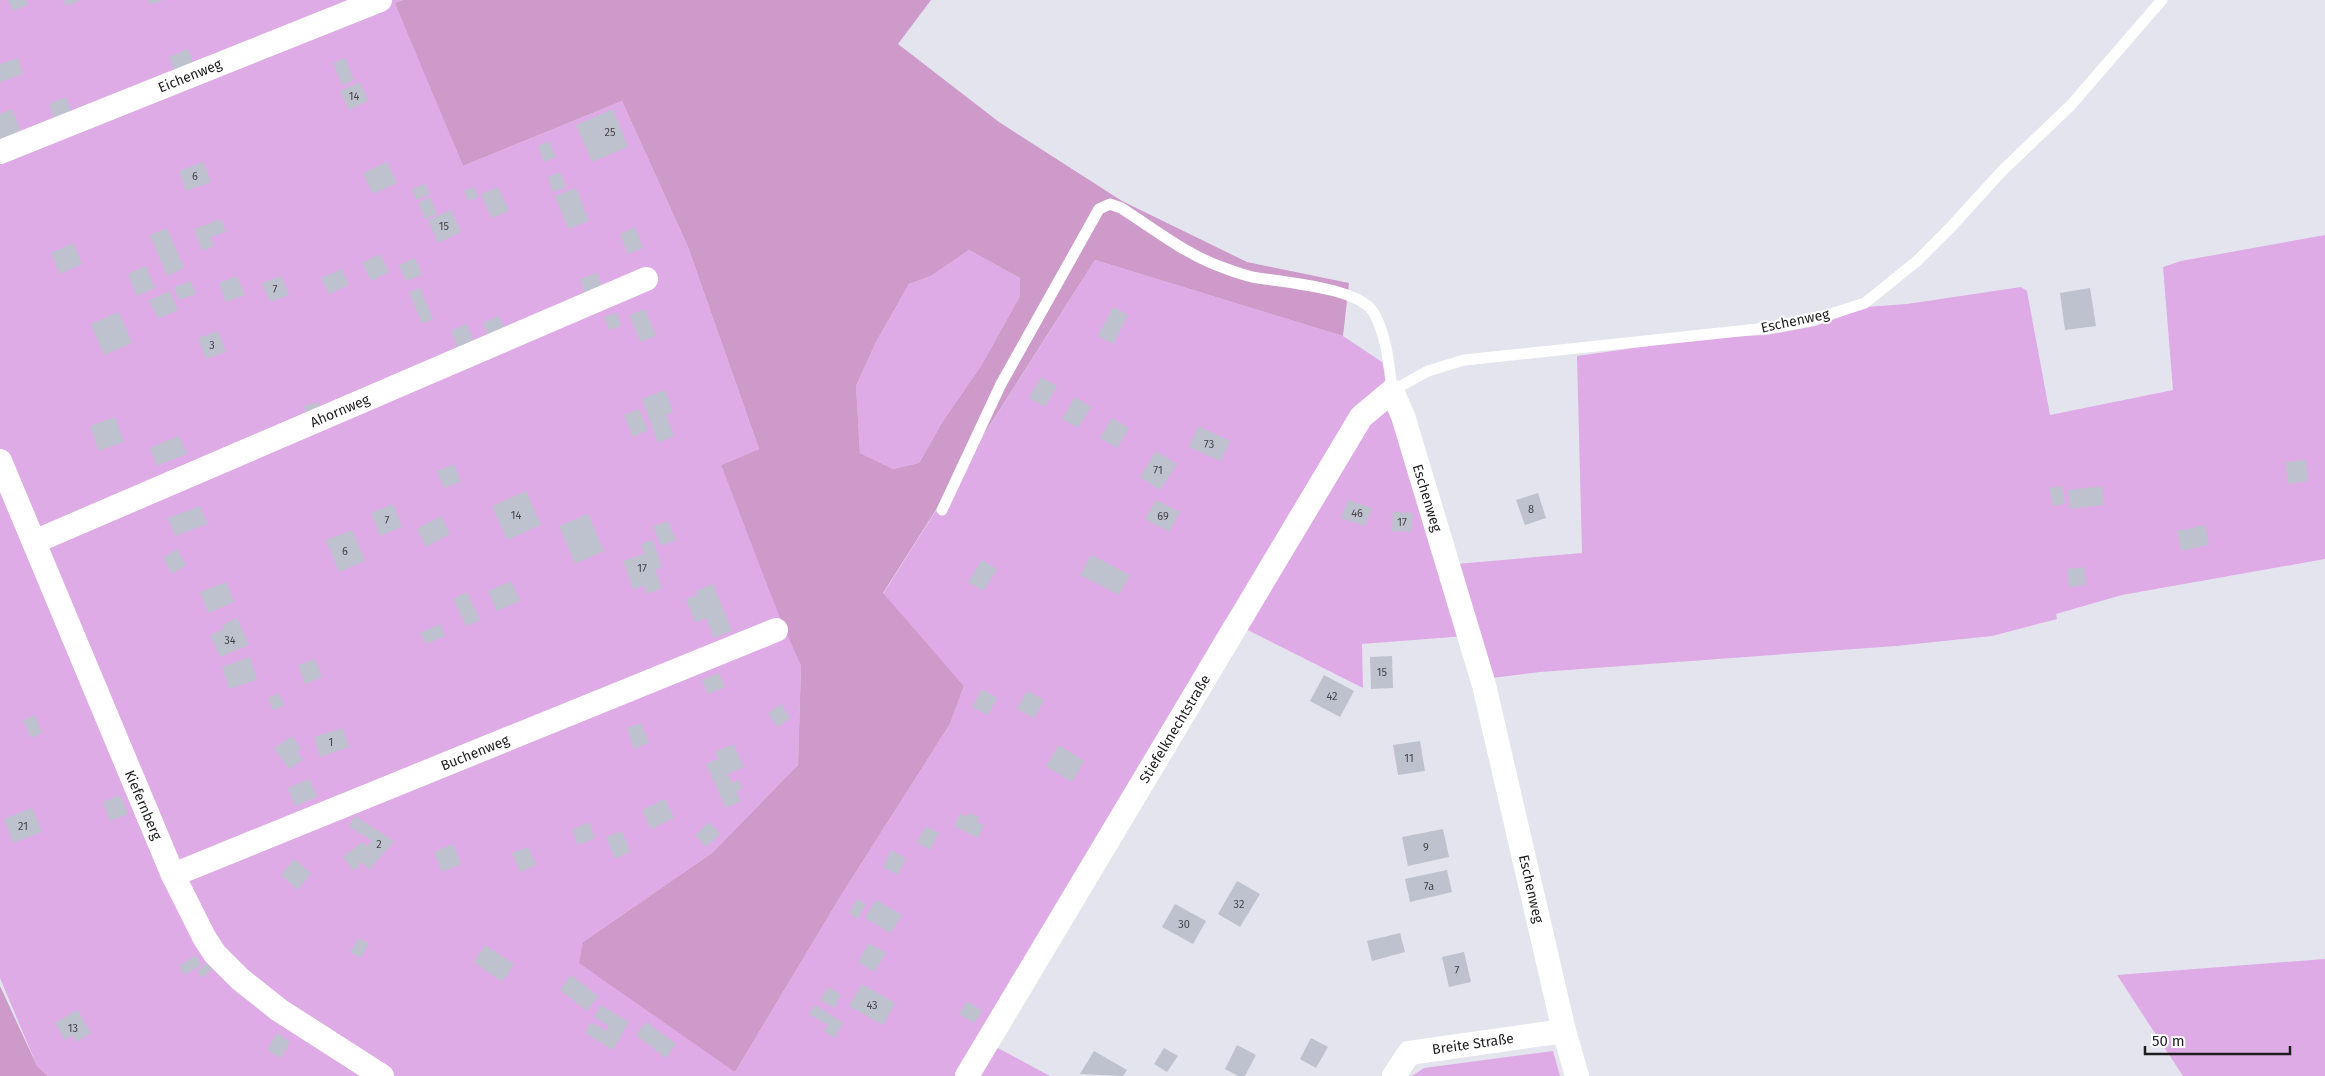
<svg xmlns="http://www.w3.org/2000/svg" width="2325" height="1076" font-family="'Fira Sans',sans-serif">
<rect width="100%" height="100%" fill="#e4e4ef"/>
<g fill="#dfabe7">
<polygon points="0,0 403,0 396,3 463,166 622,101 688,247 759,449 721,465 801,666 798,765 712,853 583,942 735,1072 840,897 950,724 964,686 883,594 1095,260 1343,336 1382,362 1465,636 1362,644 1363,688 1226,619 979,1038 1050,1076 48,1076 37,1066 0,978"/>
<polygon points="2325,235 2325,559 2122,595 2056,614 2057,619 1992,636 1896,646 1540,672 1492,678 1456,564 1582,553 1577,356 1706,338 1767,335 1816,326 1866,307 1907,304 2021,287 2027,291 2050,415 2173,390 2163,267 2181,261"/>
<polygon points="969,250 1020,278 1020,296 981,366 943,421 919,463 893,469 860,453 856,386 876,342 909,284 931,276"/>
<polygon points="2325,959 2325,1076 2183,1076 2117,975"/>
<polygon points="1553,1051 1560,1076 1412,1076 1424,1068"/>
</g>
<g fill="#cd9aca" fill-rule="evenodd">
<path d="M403 0H931L898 44 999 122 1122 201 1247 262 1349 283 1343 336 1095 260 883 593 964 686 950 724 840 897 735 1072 579 963 583 942 712 853 798 765 801 666 778 613 721 465 759 449 688 247 622 101 463 166 395 3ZM969 250 1020 278V296L981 366 943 421 919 463 893 469 860 453 856 386 876 342 909 284 931 276Z"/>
<polygon points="0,986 37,1066 48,1076 0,1076"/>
</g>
<g fill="#bec1ce">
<polygon points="8,0 26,0 28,5 13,11"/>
<polygon points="64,0 81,0 66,6"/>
<polygon points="148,0 163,0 150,5"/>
<polygon points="188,49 195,67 176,75 169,57"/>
<polygon points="18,58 23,74 0,82 0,64"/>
<polygon points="345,58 354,80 342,85 333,63"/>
<polygon points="360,82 368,101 349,110 340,91"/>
<polygon points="66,97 73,116 56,123 49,104"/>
<polygon points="12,109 22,134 0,142 0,114"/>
<polygon points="613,109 628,147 592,162 576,125"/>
<polygon points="549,141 556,157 544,162 538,146"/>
<polygon points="203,162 211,182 186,191 179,171"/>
<polygon points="387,162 397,183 373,194 363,173"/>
<polygon points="560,172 566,187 553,192 548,177"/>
<polygon points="425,184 430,194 416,200 412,189"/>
<polygon points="474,187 478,197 468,201 464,191"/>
<polygon points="498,187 509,211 492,218 481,194"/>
<polygon points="576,188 589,221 568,229 555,196"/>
<polygon points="430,197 437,214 425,219 418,203"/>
<polygon points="451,210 461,232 438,243 428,220"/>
<polygon points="221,219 226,232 210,237 214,246 202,251 194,229"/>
<polygon points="635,227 643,248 628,254 620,234"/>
<polygon points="167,228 184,268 167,276 150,235"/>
<polygon points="73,243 82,264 60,274 51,253"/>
<polygon points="380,254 389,272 371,281 362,263"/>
<polygon points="415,258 422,275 406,281 399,265"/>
<polygon points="146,266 155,288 137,296 128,274"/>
<polygon points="342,269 349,285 329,294 321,278"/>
<polygon points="597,273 604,291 586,297 580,279"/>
<polygon points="237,276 245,295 226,302 219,283"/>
<polygon points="281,276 289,295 270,302 262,283"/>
<polygon points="191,281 196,294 179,300 174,287"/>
<polygon points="420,288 433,319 422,324 409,292"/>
<polygon points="2090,288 2096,326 2065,330 2060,293"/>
<polygon points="170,291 178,310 158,319 149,300"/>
<polygon points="1113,307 1128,315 1113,344 1098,336"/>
<polygon points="645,309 656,336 640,342 630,315"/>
<polygon points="119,312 132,343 104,355 91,324"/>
<polygon points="617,313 621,326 609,330 604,317"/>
<polygon points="499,316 506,332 489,339 483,323"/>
<polygon points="467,324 476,347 460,354 451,331"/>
<polygon points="218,331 226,352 206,359 198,338"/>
<polygon points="1041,377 1057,386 1045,407 1029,398"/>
<polygon points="665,390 673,412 666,415 674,436 658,443 642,399"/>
<polygon points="1075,397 1091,407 1078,428 1062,419"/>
<polygon points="318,402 321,414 308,418 304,406"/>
<polygon points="639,409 648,430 633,437 624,415"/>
<polygon points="115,417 124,442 99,451 90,426"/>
<polygon points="1112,418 1129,428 1117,448 1100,438"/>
<polygon points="1198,426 1230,441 1221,461 1189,447"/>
<polygon points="179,436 187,454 157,466 150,448"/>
<polygon points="1156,451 1177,464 1160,490 1140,477"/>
<polygon points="2306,460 2308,481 2288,484 2285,462"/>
<polygon points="454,464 461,482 444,488 437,471"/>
<polygon points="2062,486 2065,504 2053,506 2049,488"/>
<polygon points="2102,486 2104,505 2070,509 2068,490"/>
<polygon points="526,491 541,525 507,540 492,506"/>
<polygon points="1538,493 1546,518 1525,525 1516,500"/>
<polygon points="1156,500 1180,512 1169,532 1145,519"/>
<polygon points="1348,500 1372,508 1365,526 1341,518"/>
<polygon points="393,504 402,527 380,536 371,513"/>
<polygon points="200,506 207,524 175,536 168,518"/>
<polygon points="1393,512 1413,513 1411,532 1392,531"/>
<polygon points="588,514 604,551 575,564 559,526"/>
<polygon points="441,516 450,534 426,547 417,529"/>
<polygon points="668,521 676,540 661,546 653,526"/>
<polygon points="2205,525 2209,545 2181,551 2177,531"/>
<polygon points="352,530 365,561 339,572 326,540"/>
<polygon points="653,540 662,567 655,570 662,588 647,594 644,586 633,589 623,561 644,554 641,544"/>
<polygon points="177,549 186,565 172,574 163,558"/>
<polygon points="1091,555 1130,575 1119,595 1080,575"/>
<polygon points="982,560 997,569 983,591 968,582"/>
<polygon points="2084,567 2086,585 2069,587 2067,569"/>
<polygon points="511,581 520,601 497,611 488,591"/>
<polygon points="226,582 234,602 208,613 200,592"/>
<polygon points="713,584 732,631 714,638 706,618 695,622 686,599 697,595 696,591"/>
<polygon points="467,592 480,620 466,626 453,599"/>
<polygon points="237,618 249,645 220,657 210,635 224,629 222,625"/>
<polygon points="440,624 445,636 426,644 420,633"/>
<polygon points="1392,656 1393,688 1371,689 1370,657"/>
<polygon points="250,657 257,680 229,689 222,667"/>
<polygon points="315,659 322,677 305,684 298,665"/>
<polygon points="719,673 725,687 708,694 702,680"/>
<polygon points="1324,675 1354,691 1340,717 1310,701"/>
<polygon points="982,689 997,698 988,715 972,707"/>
<polygon points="1027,691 1044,700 1034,718 1017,709"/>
<polygon points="279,693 284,706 273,710 268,698"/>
<polygon points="781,704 790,718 778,727 768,713"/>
<polygon points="35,715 42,733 31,738 23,720"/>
<polygon points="641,723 649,743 634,749 627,728"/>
<polygon points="343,728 349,747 320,757 314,737"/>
<polygon points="292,736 301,749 297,752 303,760 289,769 274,748"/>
<polygon points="1420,741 1425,771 1398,775 1393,745"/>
<polygon points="733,744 744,767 728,774 732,783 739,780 742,789 736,792 741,801 726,808 706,764 718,759 715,752"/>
<polygon points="1059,745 1084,761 1072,782 1046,766"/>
<polygon points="310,779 317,797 295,806 288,788"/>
<polygon points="120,795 128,814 110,821 103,802"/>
<polygon points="665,799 674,818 651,829 642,810"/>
<polygon points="32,808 42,832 13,843 4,819"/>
<polygon points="960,813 967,817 970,813 979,817 977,822 984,825 978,838 954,826"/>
<polygon points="355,816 394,841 369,870 362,862 354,871 343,857 362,842 366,846 372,841 349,826"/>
<polygon points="589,822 595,838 578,845 572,830"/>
<polygon points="709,822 720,834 706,847 695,835"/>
<polygon points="926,826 939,833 930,850 917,842"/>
<polygon points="1443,829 1449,857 1408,866 1402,837"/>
<polygon points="622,831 630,852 615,859 606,837"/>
<polygon points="453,844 461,864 442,872 434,852"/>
<polygon points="528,847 536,865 520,872 512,853"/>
<polygon points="891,850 906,858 898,875 883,867"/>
<polygon points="294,859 311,873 298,890 281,875"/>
<polygon points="1447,870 1452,892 1410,902 1405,879"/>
<polygon points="1237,881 1260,894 1240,927 1218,914"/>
<polygon points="857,899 866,904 858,919 849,913"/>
<polygon points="876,900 902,915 891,933 865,918"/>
<polygon points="1175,904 1206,921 1193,944 1162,927"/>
<polygon points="1400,933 1405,952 1372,961 1367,941"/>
<polygon points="359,938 369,944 360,958 350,952"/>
<polygon points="869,943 886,953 874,972 858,962"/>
<polygon points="485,945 514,964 502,982 474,962"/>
<polygon points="1464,952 1471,982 1449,987 1442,957"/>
<polygon points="196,955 201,965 184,975 179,966"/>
<polygon points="207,963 212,970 202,978 197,971"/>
<polygon points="571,975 598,996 587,1011 560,990"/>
<polygon points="862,984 895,1003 883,1025 849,1006"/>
<polygon points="828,987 841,995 834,1008 820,1000"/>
<polygon points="967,1001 982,1011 974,1023 959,1014"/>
<polygon points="601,1005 629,1022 613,1050 585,1033 591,1022 606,1031 609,1026 594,1017"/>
<polygon points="815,1005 843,1023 834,1038 824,1031 828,1025 809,1014"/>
<polygon points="77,1010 91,1033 76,1042 72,1035 65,1040 55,1023"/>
<polygon points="646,1022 676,1044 666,1058 636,1035"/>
<polygon points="277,1033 290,1042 281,1058 267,1050"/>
<polygon points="1311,1038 1328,1047 1316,1068 1300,1059"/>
<polygon points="1237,1045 1256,1055 1245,1076 1238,1076 1225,1069"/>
<polygon points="1164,1048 1178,1056 1167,1072 1154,1064"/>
<polygon points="1094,1051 1127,1070 1123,1076 1080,1074"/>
</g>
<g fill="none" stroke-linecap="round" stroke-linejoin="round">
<path stroke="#fff" stroke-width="11" d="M942 510 1001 384 1099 209 1110 204 1121 208C1156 230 1187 256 1227 269 1235 272 1244 275 1252 277 1280 282 1359 287 1374 313 1387 337 1389 365 1392 391L1428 371 1464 360 1777 327 1809 321 1865 303 1917 261 1950 228 2003 170 2071 105 2162 0"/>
<g stroke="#fff" stroke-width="24">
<polyline points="0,152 380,0"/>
<polyline points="0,461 173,875 204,937 215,954 240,979 279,1010 382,1076"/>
<polyline points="34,542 646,279"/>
<polyline points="173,875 776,630"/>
<polyline points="967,1076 1361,417 1392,391 1403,416 1484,685 1564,1031 1577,1076"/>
<polyline points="1394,1076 1409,1053 1564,1031"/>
</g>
</g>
<g text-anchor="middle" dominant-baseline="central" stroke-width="4" stroke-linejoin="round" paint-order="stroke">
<g font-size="11" fill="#46474a">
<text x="354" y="96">14</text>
<text x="610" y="132">25</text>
<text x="195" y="176">6</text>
<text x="444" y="226">15</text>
<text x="275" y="289">7</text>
<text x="212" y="345">3</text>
<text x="1209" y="444">73</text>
<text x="1158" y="470">71</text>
<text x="1531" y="509">8</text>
<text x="1357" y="513">46</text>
<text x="516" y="515">14</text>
<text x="1163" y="516">69</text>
<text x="387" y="520">7</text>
<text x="1402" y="522">17</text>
<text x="345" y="551">6</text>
<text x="642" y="568">17</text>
<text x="230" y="640">34</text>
<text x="1382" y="672">15</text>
<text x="1332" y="696">42</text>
<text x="331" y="742">1</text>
<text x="1409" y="758">11</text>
<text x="23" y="826">21</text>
<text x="379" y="844">2</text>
<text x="1426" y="847">9</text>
<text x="1429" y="886">7a</text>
<text x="1239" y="904">32</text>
<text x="1184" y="924">30</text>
<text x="1457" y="970">7</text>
<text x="872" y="1005">43</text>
<text x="73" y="1028">13</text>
</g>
<g font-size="14" fill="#1e1e1e" stroke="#fff">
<text transform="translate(190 76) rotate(-22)">Eichenweg</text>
<text transform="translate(1795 321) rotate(-12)">Eschenweg</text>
<text transform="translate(340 411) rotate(-23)">Ahornweg</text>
<text transform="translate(1427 498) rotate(73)">Eschenweg</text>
<text transform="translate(1175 729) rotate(-59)">Stiefelknechtstraße</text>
<text transform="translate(475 753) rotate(-22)">Buchenweg</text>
<text transform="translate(143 805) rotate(67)">Kiefernberg</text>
<text transform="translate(1531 889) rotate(77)">Eschenweg</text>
<text transform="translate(1473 1044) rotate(-8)">Breite Straße</text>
</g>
</g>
<path d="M2145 1046v8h145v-8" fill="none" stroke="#1e1e1e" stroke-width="2.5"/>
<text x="2152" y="1046" font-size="15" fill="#1e1e1e" stroke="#ffffff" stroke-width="4" paint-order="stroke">50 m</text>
</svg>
